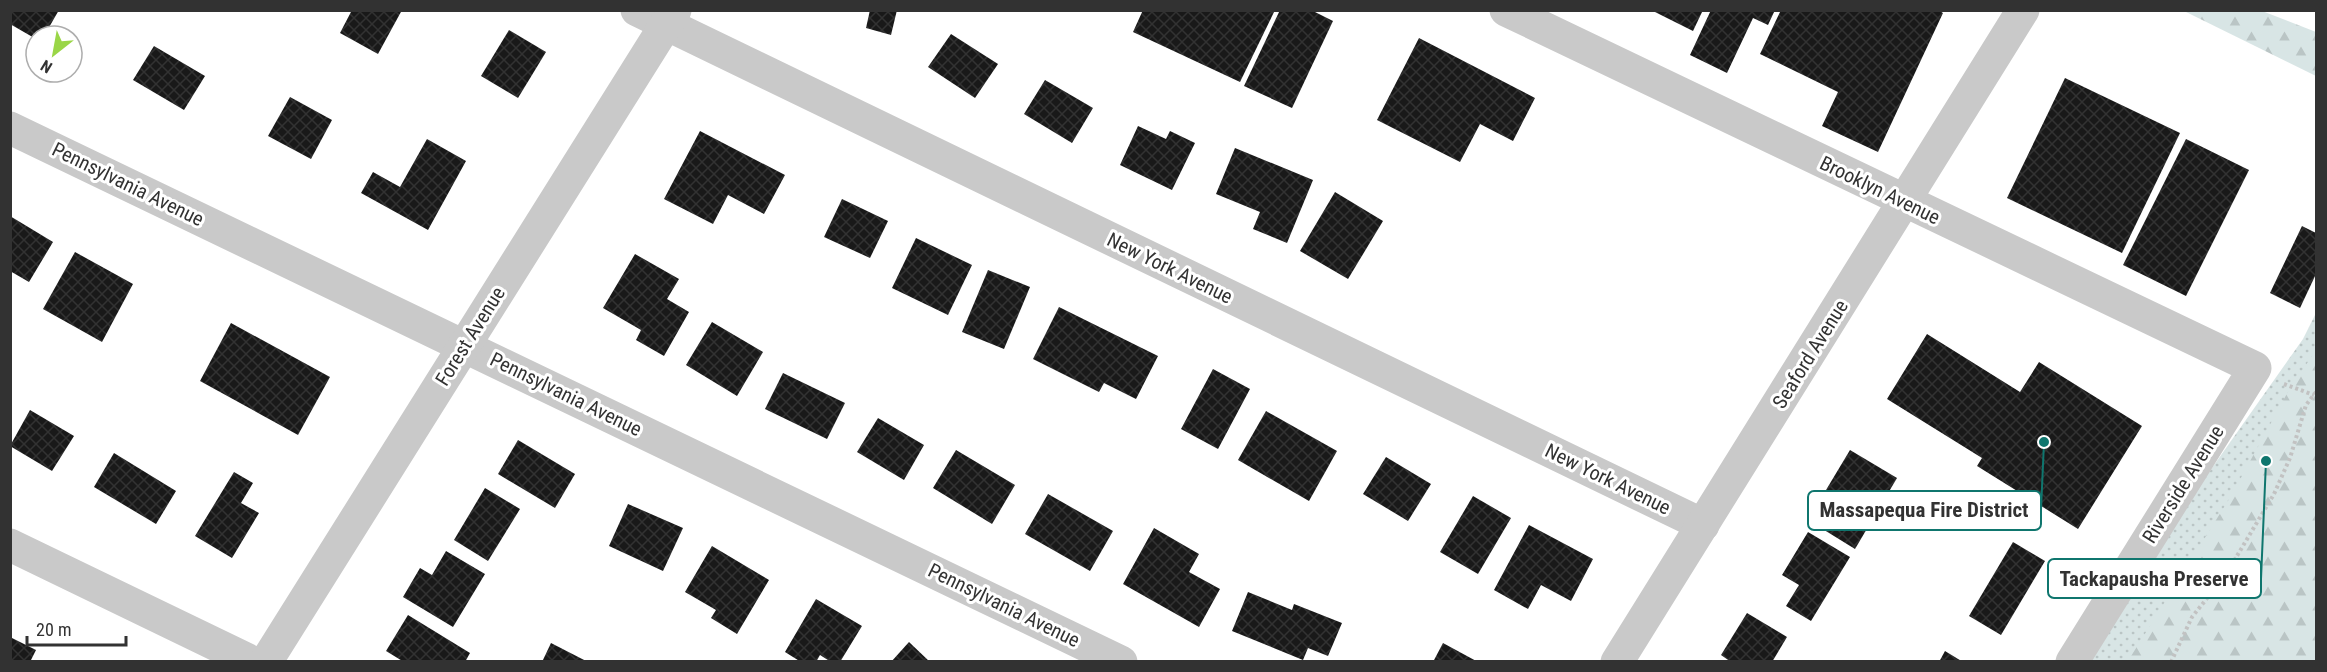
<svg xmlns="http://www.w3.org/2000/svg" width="2327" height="672" font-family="'Roboto Condensed',sans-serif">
<defs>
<pattern id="grass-dots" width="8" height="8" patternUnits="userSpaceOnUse" patternTransform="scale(1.5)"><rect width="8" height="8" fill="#d8e5e5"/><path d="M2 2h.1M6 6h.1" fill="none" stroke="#bac5c5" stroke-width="1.8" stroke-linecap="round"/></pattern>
<pattern id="forest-firs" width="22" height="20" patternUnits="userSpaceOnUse" patternTransform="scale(1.5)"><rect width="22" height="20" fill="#d8e5e5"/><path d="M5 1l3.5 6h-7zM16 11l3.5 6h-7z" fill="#bac5c5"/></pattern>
<pattern id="building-cross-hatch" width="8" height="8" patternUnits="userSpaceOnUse" patternTransform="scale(1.5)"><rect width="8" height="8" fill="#191919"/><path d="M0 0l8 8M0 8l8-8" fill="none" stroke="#323232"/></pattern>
</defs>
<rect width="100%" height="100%" fill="#fff"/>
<polygon fill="url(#grass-dots)" points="2316,313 2316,661 2081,662 2130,584 2303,339"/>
<g fill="url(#forest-firs)">
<polygon points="2184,11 2262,11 2316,32 2316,76"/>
<polygon points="2316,350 2316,661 2128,661 2231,496 2289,390"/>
</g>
<g fill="url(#building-cross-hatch)">
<polygon points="10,10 59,10 44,36 36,36 36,39 10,24"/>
<polygon points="352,10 402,10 378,54 340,33"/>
<polygon points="870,10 897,10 891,35 866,28"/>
<polygon points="1143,10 1275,10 1240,82 1133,32"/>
<polygon points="1280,10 1311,10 1333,21 1292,108 1244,86"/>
<polygon points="1651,10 1703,10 1693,31"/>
<polygon points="1711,10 1775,10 1768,25 1753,18 1727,73 1690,55"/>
<polygon points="1781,10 1938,10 1943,13 1878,152 1822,126 1838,92 1760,54"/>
<polygon points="509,30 546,52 518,98 481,76"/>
<polygon points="951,34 998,64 975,98 928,67"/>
<polygon points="1419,38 1535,98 1513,141 1480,124 1460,162 1377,120"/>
<polygon points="154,46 205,76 184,110 133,80"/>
<polygon points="2065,78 2180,133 2122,253 2007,198"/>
<polygon points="1045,80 1093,108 1072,143 1024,114"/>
<polygon points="290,97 332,120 311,159 268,136"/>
<polygon points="1138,126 1166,139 1170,131 1195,143 1172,190 1120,165"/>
<polygon points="700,131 785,175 764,214 728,195 713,224 664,199"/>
<polygon points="427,139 466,161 428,230 361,193 373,172 400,187"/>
<polygon points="2186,139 2249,170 2186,296 2123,265"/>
<polygon points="1235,148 1313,180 1287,243 1253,229 1260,212 1216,194"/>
<polygon points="1335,192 1383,221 1348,279 1300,251"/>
<polygon points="842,199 888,221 870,258 824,237"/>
<polygon points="10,216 53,242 29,282 10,271"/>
<polygon points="2302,226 2316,233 2316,274 2300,308 2270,293"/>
<polygon points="916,238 972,265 948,315 892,288"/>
<polygon points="75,252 133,284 102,342 43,309"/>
<polygon points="635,254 679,279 667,299 689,312 664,356 636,340 641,330 603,308"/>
<polygon points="988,270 1030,287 1004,349 962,332"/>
<polygon points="1059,307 1158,356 1136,399 1104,383 1099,392 1033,359"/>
<polygon points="712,322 763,352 737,396 686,365"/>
<polygon points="231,323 330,377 298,435 200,381"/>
<polygon points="1927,334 2020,392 2039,362 2142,426 2078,529 1977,466 1982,458 1887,399"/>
<polygon points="1213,369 1250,389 1218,449 1181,429"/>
<polygon points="783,373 845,403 827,439 765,409"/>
<polygon points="30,410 74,436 52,471 10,446"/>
<polygon points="1266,411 1337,451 1309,501 1238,460"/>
<polygon points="878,418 924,445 904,480 857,452"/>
<polygon points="518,440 575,474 555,508 498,474"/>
<polygon points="956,450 1015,485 992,524 933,488"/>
<polygon points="1850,450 1897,478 1855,549 1808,520"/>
<polygon points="114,453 176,491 156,524 94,487"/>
<polygon points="1386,457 1431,484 1408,521 1363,494"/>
<polygon points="234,472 253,483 241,503 259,513 232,558 195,536"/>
<polygon points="485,488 520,509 488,561 454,540"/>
<polygon points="1048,494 1113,531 1090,571 1025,534"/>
<polygon points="1473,496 1511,518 1478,574 1440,552"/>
<polygon points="628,504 683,528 663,571 609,546"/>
<polygon points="1529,525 1593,559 1571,601 1541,585 1528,609 1494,590"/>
<polygon points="1154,528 1199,554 1189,572 1220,589 1199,627 1123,584"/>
<polygon points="1808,532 1850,557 1811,621 1786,606 1799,585 1782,575"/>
<polygon points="2013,542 2045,561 2001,635 1969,616"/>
<polygon points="712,546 769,580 737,634 711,618 716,610 685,592"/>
<polygon points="446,551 485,574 453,627 403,597 420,568 432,575"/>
<polygon points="1248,592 1292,610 1294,604 1342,623 1328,656 1308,648 1303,660 1232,631"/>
<polygon points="816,599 862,626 840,662 831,662 820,655 816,662 801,662 785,652"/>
<polygon points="1747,613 1787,637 1772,662 1731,662 1721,655"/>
<polygon points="408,615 470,653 465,662 404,662 386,651"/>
<polygon points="10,637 36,650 30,662 10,662"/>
<polygon points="909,642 930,662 891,662"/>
<polygon points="551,643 588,662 542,662"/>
<polygon points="1443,643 1478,662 1433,662"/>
<polygon points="1945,651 1963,662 1939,662"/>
</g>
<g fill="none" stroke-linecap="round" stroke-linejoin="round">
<g stroke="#c2c2c2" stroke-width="4" stroke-dasharray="3 3" stroke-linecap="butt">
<polyline points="2284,384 2314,395"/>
<polyline points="2171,662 2192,617 2225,576 2274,494 2290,458 2306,405 2316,392"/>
</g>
<g stroke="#c9c9c9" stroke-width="33">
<polyline points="637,10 1703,525"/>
<polyline points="1506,10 2255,368 2072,662"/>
<polyline points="10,128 1121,662"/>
<polyline points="10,545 252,662"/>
<polyline points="266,662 675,10"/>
<polyline points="1617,662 2023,10"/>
</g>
</g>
<g text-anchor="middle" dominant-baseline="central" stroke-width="6" stroke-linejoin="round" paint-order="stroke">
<g font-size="20" fill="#323232" stroke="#fff">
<text transform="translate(128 184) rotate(26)">Pennsylvania Avenue</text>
<text transform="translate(1880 190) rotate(26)">Brooklyn Avenue</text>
<text transform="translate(1170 268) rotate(26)">New York Avenue</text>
<text transform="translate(470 336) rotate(-58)">Forest Avenue</text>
<text transform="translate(1810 354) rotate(-58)">Seaford Avenue</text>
<text transform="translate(566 394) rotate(26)">Pennsylvania Avenue</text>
<text transform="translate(1608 479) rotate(26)">New York Avenue</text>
<text transform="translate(2183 484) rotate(-58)">Riverside Avenue</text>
<text transform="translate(1004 605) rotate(26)">Pennsylvania Avenue</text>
</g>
</g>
<path fill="none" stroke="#0f766e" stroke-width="2" d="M2044 442L2041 510M2266 461L2261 579"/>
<g fill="#0f766e" stroke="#fff" stroke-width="2">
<circle cx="2044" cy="442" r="6"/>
<circle cx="2266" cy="461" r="6"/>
</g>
<g fill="#fff" stroke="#0f766e" stroke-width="2">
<rect x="1808" y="491" width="233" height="39" rx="6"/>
<rect x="2048" y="559" width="213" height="39" rx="6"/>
</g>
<g font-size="21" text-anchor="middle" font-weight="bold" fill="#323232">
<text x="1924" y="517">Massapequa Fire District</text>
<text x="2154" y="586">Tackapausha Preserve</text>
</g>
<rect width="2327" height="672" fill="none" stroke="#323232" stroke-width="24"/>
<g transform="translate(54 54) rotate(211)"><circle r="28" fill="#ffffff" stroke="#adadad" stroke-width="1.5"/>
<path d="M0-4.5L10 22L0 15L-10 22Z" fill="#9ad647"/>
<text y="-9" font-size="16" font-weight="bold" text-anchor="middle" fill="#323232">N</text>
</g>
<path d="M27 636v9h99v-9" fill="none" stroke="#323232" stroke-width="3"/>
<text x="36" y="636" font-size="18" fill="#323232" stroke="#ffffff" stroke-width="4.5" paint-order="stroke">20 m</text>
</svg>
